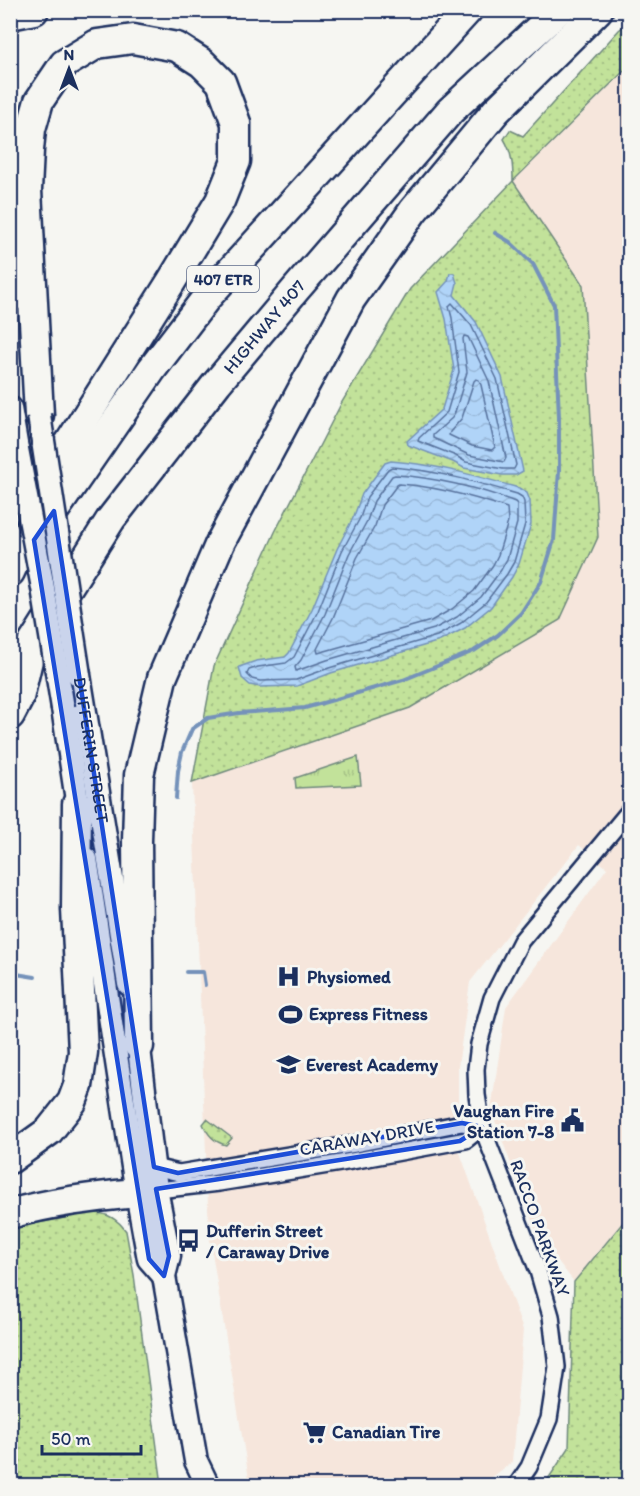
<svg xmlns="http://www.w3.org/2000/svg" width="640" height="1496" font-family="Itim,sans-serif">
<defs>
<pattern id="grass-dots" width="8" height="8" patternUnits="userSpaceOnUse" patternTransform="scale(1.5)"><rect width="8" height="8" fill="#c2e29a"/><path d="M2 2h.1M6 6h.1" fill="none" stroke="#a6c287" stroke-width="1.8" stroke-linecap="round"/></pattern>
<pattern id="park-tufts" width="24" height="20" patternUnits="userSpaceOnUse" patternTransform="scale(1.5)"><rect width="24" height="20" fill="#c2e29a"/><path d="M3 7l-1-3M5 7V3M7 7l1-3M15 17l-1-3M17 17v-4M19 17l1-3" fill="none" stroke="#a6c287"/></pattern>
<pattern id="water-waves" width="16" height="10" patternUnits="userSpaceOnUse" patternTransform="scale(1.5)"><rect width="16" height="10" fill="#b0d4f8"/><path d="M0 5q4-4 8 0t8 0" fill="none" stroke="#97b6d7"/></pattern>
</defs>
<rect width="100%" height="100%" fill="#f6f6f2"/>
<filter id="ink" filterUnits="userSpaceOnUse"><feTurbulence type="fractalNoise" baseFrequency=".0167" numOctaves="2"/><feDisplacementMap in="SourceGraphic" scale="12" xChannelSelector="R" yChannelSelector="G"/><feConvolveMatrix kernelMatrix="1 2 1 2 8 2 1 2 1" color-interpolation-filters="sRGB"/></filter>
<g filter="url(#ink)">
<polygon fill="#f6e6dc" points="629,66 629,1215 574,1282 537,1234 491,1110 506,1007 607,868 579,845 470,982 458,1067 458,1147 523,1330 512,1462 482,1485 250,1485 209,1234 192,783 410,708 583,285 513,181"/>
<g fill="url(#grass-dots)" stroke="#6e887c" stroke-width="1.5">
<path d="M629 21V66L513 181 583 285 598 537 560 620 410 708 192 783 214 666 275 532 342 402 410 289 513 181C513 166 512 152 504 139L510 130 523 136 619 30Z"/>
<path d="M207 1119 232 1138 226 1145C214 1142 208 1135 203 1124Z"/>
<path d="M91 1213C106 1212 117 1218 126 1231L134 1275 162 1485 11 1486V1228Z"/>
<polygon points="629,1215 629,1485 544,1485 569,1448 574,1282"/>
</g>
<polygon fill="url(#park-tufts)" stroke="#6e887c" stroke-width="1.5" points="358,757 361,785 296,788 295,778"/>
<g fill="url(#water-waves)" stroke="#7492ba" stroke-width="1.5">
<polygon points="450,273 454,273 457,283 454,295 476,322 502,377 523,471 516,475 502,475 464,468 453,462 408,445 407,441 442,409 454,370 446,319 438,292 448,281"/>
<path d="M391 461C435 464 477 476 519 488L527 493 530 501 531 524 519 564 512 577 491 607 465 628 440 641 331 673 297 686 260 687 250 685 242 678 239 667 256 661 285 657 289 653 312 609 337 549 354 516 362 494 385 463Z"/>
</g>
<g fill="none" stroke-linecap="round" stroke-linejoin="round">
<g stroke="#57719c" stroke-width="1.5">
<polygon points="452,303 471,325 497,379 516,465 514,469 503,469 466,462 456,456 418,441 419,438 447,412 459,372 452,318 449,306"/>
<polygon points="464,336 468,337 489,381 506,458 504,462 469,455 433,438 433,435 452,418 455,412 467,372 463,339"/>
<polygon points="476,379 479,380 481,385 495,447 492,450 472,446 449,435 450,432 462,418 474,381"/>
<path d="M392 467C435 470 476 482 517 494L522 497 524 502 525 524 514 562 507 574 486 602 461 623 437 636 329 668 296 680 260 681 252 679 247 674 249 670 258 667 286 663 294 657 318 611 342 551 360 518 367 497 388 469Z"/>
<path d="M395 475C432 477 480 488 515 502L517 504V523L507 559 501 570 481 597 457 617 434 629 327 660 296 671 295 667 301 660 325 614 349 554 367 521 374 501 392 476Z"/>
<path d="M399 484C433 486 474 497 507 508L508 522 498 555 493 565 474 591 452 609 431 621 318 653 317 649 333 618 357 558 375 526 382 505 397 485Z"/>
</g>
<g stroke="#7492ba" stroke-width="4">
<polyline points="176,798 178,771 182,752 192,729 208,718 239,713 305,708 403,680 474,651 498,635 521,613 541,582 554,540 559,471 559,417 554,305 533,264 510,242 495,233"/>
<polyline points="186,972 203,972 205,985"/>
<polyline points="10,973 35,977"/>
</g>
<defs>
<g id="minor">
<polyline points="154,1167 179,1173 355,1144 462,1123 482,1127"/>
<polyline points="149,1191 219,1183 341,1163 460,1141 466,1140 482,1127"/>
<polyline points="516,1486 529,1467 549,1419 557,1367 551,1316 538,1271 482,1127 477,1095 476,1069 479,1044 492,998 521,941 630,810"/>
</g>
<g id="secondary">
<polyline points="10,225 21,298"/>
<polyline points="10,408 17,449"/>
<path id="s1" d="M79 675 129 984"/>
<polyline points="63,708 80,820"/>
<polyline points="86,859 137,1193 149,1259 164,1276"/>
<polyline points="137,1032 156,1189 169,1256 164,1276 196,1461 208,1486"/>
</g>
<g id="motorway">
<polyline points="10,15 34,10"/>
<polyline points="50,517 152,369 207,297 468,10"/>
<polyline points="10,572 68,445 171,282 220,201 236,161 236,123 221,82 202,63 177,47 133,39 97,44 64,64 39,101 31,129 29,150 27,190 39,415"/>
<path id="s2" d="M10 679 111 519 217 383 296 289 450 111 559 10"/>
<polyline points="10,715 19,698 28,660"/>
<polyline points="139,1046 137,841 139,775 162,678 220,543 351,299 413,211 496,111 598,10"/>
<polyline points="10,1159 49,1131 72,1102 78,1086 83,1052 76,909 77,804"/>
<path d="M10 1214C52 1202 94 1197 137 1193"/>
</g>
</defs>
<use href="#minor" stroke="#1b2f5e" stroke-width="20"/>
<use href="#secondary" stroke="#1b2f5e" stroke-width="27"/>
<use href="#motorway" stroke="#1b2f5e" stroke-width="33"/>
<use href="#minor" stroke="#f6f6f2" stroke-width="15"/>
<use href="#secondary" stroke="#f6f6f2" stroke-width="22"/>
<use href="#motorway" stroke="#f6f6f2" stroke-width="28"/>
<defs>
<g id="secondary-bridge">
<polyline points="39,415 79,675"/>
<polyline points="17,449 43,588 63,708"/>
</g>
</defs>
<use href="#secondary-bridge" stroke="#1b2f5e" stroke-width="27" stroke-linecap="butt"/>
<use href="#secondary-bridge" stroke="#f6f6f2" stroke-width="22"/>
</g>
</g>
<path fill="#1d4ed8" fill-opacity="0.2" stroke="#1d4ed8" stroke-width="4.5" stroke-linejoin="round" d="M54 511 154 1167 178 1173 462 1123 482 1127 460 1141 156 1189 169 1256 164 1276 149 1259 34 540Z"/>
<defs>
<symbol id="hospital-bare" viewBox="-9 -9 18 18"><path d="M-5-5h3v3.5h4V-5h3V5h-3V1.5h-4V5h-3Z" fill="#1b2f5e" stroke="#f6f6f2" stroke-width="2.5" paint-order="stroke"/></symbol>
<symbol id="stadium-bare" viewBox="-9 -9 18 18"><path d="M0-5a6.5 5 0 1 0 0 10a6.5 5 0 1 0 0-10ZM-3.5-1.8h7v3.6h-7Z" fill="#1b2f5e" stroke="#f6f6f2" stroke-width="2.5" paint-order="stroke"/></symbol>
<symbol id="school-bare" viewBox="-9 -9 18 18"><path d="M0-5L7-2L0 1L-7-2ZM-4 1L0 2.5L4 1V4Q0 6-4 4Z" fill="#1b2f5e" stroke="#f6f6f2" stroke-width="2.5" paint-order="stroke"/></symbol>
<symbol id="civic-bare" viewBox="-9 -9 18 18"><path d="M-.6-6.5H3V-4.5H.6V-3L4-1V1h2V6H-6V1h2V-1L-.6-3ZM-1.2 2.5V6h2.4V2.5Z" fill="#1b2f5e" stroke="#f6f6f2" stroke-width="2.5" paint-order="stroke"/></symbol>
<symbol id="bus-bare" viewBox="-9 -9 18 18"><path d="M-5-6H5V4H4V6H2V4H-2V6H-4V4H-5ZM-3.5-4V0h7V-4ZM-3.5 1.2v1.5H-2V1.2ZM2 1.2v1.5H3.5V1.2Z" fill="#1b2f5e" stroke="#f6f6f2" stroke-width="2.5" paint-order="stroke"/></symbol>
<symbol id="supermarket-bare" viewBox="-9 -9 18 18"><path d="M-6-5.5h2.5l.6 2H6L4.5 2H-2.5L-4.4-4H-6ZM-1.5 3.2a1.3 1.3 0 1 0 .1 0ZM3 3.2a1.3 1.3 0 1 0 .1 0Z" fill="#1b2f5e" stroke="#f6f6f2" stroke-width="2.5" paint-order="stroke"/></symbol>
</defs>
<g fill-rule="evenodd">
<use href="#hospital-bare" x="272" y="960" width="33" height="33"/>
<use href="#stadium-bare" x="274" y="998" width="33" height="33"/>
<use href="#school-bare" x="272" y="1048" width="33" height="33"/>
<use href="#civic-bare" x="556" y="1104" width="33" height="33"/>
<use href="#bus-bare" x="172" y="1224" width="33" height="33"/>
<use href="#supermarket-bare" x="298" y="1416" width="33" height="33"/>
</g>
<g text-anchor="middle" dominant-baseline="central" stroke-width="6" stroke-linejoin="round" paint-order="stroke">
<rect fill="#f6f6f2" stroke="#5d6b8a" stroke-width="1.5" x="187" y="266" width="72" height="26" rx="4.5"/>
<g font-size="16" font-weight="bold" fill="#1b2f5e">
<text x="223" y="279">407 ETR</text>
</g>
<g font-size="18" fill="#1b2f5e" stroke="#f6f6f2">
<text stroke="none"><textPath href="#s2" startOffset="435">HIGHWAY 407</textPath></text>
<text stroke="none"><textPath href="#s1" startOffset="76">DUFFERIN STREET</textPath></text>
<text transform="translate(367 1138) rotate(-10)">CARAWAY DRIVE</text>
<text transform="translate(540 1228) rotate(70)">RACCO PARKWAY</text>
</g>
<g font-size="18" font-weight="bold" fill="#1b2f5e" stroke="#f6f6f2" text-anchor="start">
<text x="307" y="977">Physiomed</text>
<text x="309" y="1014">Express Fitness</text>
<text x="306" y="1065">Everest Academy</text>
<text x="554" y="1111" text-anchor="end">Vaughan Fire<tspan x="554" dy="21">Station 7-8</tspan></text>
<text x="206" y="1231">Dufferin Street<tspan x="206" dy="21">/ Caraway Drive</tspan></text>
<text x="332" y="1432">Canadian Tire</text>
</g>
</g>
<rect width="640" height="1496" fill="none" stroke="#f6f6f2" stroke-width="36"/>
<rect x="18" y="18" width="604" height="1460" fill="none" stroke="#1b2f5e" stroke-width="2" filter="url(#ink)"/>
<g transform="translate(69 69)" stroke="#f6f6f2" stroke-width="4.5" paint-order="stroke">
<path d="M0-4.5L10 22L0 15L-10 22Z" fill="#1b2f5e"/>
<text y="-9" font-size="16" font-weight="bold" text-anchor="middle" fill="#1b2f5e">N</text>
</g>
<path d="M42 1445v9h99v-9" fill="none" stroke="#1b2f5e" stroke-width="3"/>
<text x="51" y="1445" font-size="18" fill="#1b2f5e" stroke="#f6f6f2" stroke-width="4.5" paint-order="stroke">50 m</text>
</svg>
